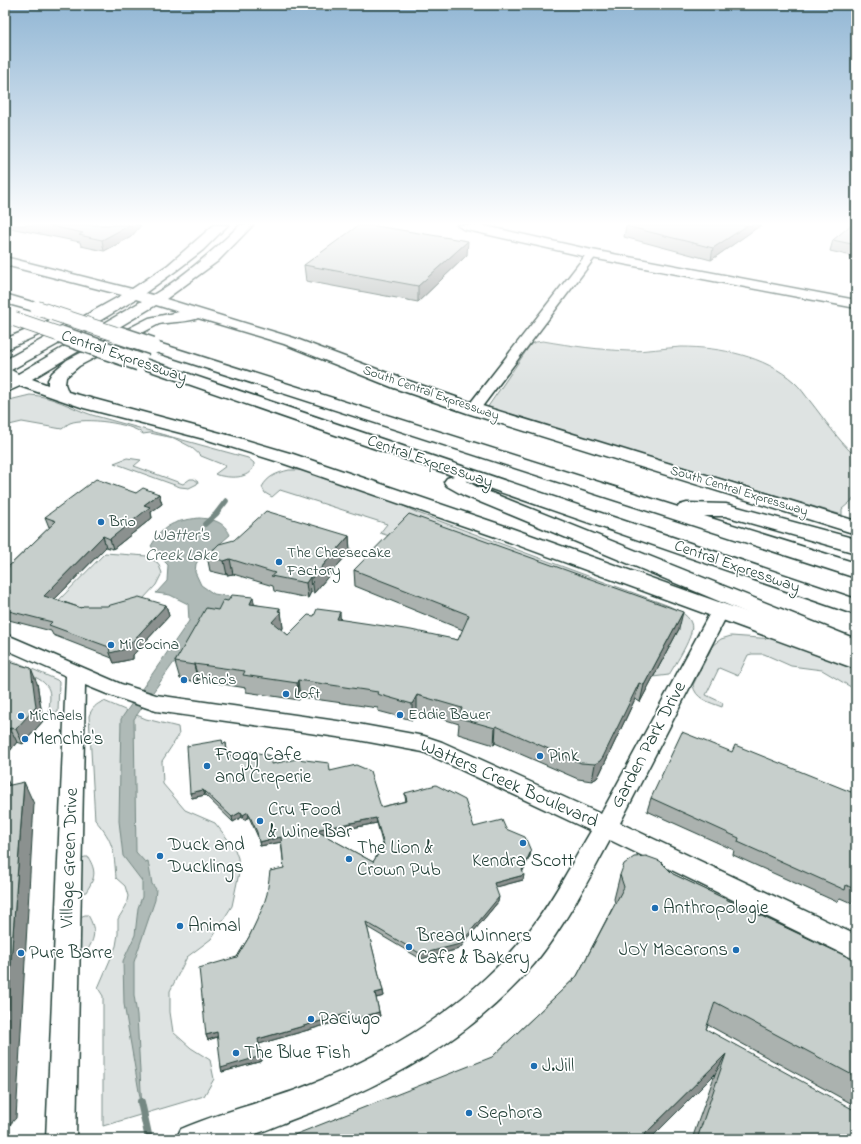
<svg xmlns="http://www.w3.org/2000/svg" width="861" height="1144" font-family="'Indie Flower',sans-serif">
<rect width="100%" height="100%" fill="#fff"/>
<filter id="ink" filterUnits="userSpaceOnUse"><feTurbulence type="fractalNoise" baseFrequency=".025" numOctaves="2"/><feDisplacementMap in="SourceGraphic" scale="8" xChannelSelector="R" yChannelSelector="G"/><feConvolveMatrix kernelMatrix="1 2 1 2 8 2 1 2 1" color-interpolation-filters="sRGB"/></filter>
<g filter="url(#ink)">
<g fill="#dee3e2" stroke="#7e908b">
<path d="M543 341C572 346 600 350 630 351 647 351 664 348 681 347 720 347 765 356 794 382 800 387 805 395 810 401 825 420 838 440 856 457V497L842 509V515L487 408 531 344 536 342Z"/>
<path d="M30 395C53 396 71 408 92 415L248 458 254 463V466C248 480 230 478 217 475L215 474 226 466 201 456 191 447 174 438 150 433 143 434C131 423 85 417 70 423 67 424 65 427 62 429L22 422 5 426V401Z"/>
<polygon points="127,458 141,460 134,466 183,484 190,479 194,479 198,482 197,484 189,488 180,487 114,463"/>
<path d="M289 470H301L385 497 418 513 669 606C677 610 688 614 691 623 696 634 675 664 669 675L653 677 399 539 380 533 387 524 280 490 272 497 265 493 262 487C268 476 277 473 289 470Z"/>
<polygon points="105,553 147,556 158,563 162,573 156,585 143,599 126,606 77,609 56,603"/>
<path d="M731 636 774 639 856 669V690L822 670 791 666 764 654H752L748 655 738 676 719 668 706 695 723 703 722 707C709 702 695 699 693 685L713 645 721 639Z"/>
<path d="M5 657 57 680 59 682 58 712H49C49 706 51 696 49 690 43 675 18 672 5 668Z"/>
<path d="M104 701 146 719 178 727 179 735 162 761 163 784 185 810 215 823 234 847 238 858 239 873 232 906 211 939 187 957 170 991V1012L173 1032 191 1048 210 1060 214 1079 204 1096 103 1126V996L98 988 116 946 118 934V919L126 906 128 896 125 886 116 878C114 852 114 841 95 820L89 716C92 708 96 704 104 701Z"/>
<path d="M85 857H88C97 872 95 878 86 892L80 893V859Z"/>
<path d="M85 915H88C97 931 95 939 85 954L79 955 80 917Z"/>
</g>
<path fill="#afbab7" stroke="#758883" d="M199 518C212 519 224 521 230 535L215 548 202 554 196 564 195 572 201 585 214 594 232 597V602L201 624 134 719 136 852 145 862 148 861 152 884 156 889 155 900 134 962V995L137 1015 142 1109 124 1004 123 961 135 935 138 908 142 897V881L123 856 119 821 121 719 189 621 188 604 170 595 156 593 167 581 168 565 160 557 151 546C164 524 174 521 199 518Z"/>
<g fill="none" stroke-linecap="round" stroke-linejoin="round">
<polyline stroke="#758883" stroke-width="5.5" points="205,524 216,514 226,501"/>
<polyline stroke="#758883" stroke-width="8" points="141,1102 149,1139"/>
<defs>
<g id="street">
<polygon points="592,251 597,254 596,256 478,412 468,412 466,409 468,406 588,252"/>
<path d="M720 605 726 607 729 611 620 823 856 935V960L610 840C588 881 564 927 535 963 471 1040 383 1087 291 1120 276 1126 252 1137 237 1139 217 1142 196 1139 176 1139L181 1129C220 1112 261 1103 301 1088 388 1055 471 1005 529 931 552 902 572 863 591 831L423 752 358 740 156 711 107 694 85 685 76 1139H46L66 676 5 649V634L121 684 156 695 358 724 424 736 442 742 601 814 711 611 714 607Z"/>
</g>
<g id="secondary">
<path d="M214 225H228L203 250 177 270 145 293 153 295C185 276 213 251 240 225H253L218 261 166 299 294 338 406 380 479 405 856 521V534L467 413 394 388 284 344 198 318C191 322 169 322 159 324L79 366 66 377 65 384 68 392 239 438 293 454 508 527 856 651V669L493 536 279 462 208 440 84 408 20 386 9 391 5 390V381H6L5 380V360L122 295 5 265V257L132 289 168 265ZM136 299 142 301 18 374 11 370 96 323ZM156 305 179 312 149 318 67 360 52 373 48 380V385L32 379Z"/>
<polygon points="457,225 481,225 592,250 856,300 856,308 592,258 463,229"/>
<polygon points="60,316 65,317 67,320 65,323 5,350 5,339"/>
</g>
<g id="highway">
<polygon points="5,294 42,305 44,308 42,311 37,312 5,303"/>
<polygon points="152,341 678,507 680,505 687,503 726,504 856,539 856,553 725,516 704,516 856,563 856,578 146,349 144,346 146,343"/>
<polygon points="139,357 856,599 856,615 465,480 477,487 856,639 856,658 463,495 447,486 444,482 447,478 454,476 133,365 131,362 133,359"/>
</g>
</defs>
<use href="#street" stroke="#1f3d34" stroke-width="3"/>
<use href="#secondary" stroke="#1f3d34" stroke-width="3"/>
<use href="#highway" stroke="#1f3d34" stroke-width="3"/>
<use href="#street" fill="#fff" fill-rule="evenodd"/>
<use href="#secondary" fill="#fff" fill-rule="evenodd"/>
<use href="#highway" fill="#fff" fill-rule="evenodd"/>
<defs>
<g id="highway-bridge-far1">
<polyline points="37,308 122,336"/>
<polyline points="14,319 64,336"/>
</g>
<g id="highway-bridge">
<polyline points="61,335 139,362"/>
<polyline points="119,335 152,346"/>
</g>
</defs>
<use href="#highway-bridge-far1" stroke="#1f3d34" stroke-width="16" stroke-linecap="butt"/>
<use href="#highway-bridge" stroke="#1f3d34" stroke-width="20" stroke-linecap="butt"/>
<use href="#highway-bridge-far1" stroke="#fff" stroke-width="14"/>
<use href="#highway-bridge" stroke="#fff" stroke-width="17"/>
</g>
<g fill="#abb2af" stroke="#1f3d34" fill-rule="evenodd">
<polygon points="5,225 141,225 131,237 104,251 81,246 80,242 5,227"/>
<polygon points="761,225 711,260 624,237 626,226"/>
<polygon points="856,225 856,257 830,251 833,240"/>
<polygon points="467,255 418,302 306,281 304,265"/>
<polygon points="136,493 159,494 162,504 151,512 152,518 113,549 106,547 55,599 81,608 166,605 169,616 133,655 133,659 114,663 112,658 53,635 51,631 5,619 5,570 50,527 49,527 45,517"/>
<polygon points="349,536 350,551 314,593 311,592 308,598 274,591 273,586 233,574 227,575 210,571 207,556"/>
<polygon points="354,570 679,629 640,702 635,699 600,773 597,778 592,781 578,779 495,743 494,745 458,734 459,724 417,711 412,720 378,711 378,708 300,697 299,700 246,692 246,688 199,680 198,682 180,679 175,662 218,610 254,604 281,612 283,628 282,630 288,635 340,620 458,640 463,630 355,586"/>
<polygon points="5,661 37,683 43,721 23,744 17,742 5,757"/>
<path d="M222 740 223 744 226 743 228 756 272 764 330 771 381 807 406 801 405 797V793L474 827 506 829 531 851 530 856 522 872 523 880 495 887 498 902 459 949 421 959 367 927 383 991 384 996 376 998 380 1016 352 1024 350 1018 259 1044 262 1061 222 1072 218 1037 208 1040 206 1035 237 957 249 937 284 868 281 842 260 846 258 837 249 817 244 820 242 817 233 822 205 795 192 798 190 793ZM377 823 383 846 373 862 322 834Z"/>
<polygon points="732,752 856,794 856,905 840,898 837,902 733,855 734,850 647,811 651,798"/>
<polygon points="673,874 856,961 856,1106 708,1025 706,1029 856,1139 692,1139 715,1074 492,1057 577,976 615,903 614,899 620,875"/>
</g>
<g fill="#8b918f" stroke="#1f3d34">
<polygon points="129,225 141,225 131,237 104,251 102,240"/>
<polygon points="748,225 761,225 711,260 713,248"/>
<polygon points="468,241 467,255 418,302 418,286"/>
<polygon points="159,494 162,504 151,512 152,518 113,549 110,539 144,505"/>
<polygon points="103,536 106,547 48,606 44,596"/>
<polygon points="349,536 350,551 314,593 312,578"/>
<polygon points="230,559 233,574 227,575 224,561"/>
<polygon points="310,577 311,592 308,598 306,583"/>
<polygon points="253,597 256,614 250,604"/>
<polygon points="166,605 169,616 133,655 133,659 114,663 110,653 130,644"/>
<polygon points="280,608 280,612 281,612 283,628 275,638 272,622"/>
<polygon points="340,612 341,629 337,619"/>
<polygon points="683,612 679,629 640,702 644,685"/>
<polygon points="194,664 199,680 198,682 194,665"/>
<polygon points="31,668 37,683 43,721 23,744 16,729"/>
<polygon points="298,680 300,697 299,700 297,683"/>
<polygon points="639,683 635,699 600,773 597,778 592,781 595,764"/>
<polygon points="417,695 417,711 412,720 412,704"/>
<polygon points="496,726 495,743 494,745 495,728"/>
<polygon points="10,728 17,742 5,757 5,733"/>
<polygon points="5,776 17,798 6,786"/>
<polygon points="24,782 34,804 16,1118 5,1130 5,1045"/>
<polygon points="203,790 205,795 192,798 190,793"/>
<polygon points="241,812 242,817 233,822 232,817"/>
<polygon points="248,812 249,817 244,820 243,815"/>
<polygon points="376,818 377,823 316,835 315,830"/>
<polygon points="281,837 282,842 260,846 259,842"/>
<polygon points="531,851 530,856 521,875 522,870"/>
<polygon points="524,875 523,880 493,888 494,883"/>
<polygon points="499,897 498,902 459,949 421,959 421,954"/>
<polygon points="383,991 384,996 376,998 375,993"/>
<polygon points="379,1012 380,1016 352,1024 351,1020"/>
<polygon points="349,1013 350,1018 259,1044 262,1061 222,1072 221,1068 258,1039"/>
<polygon points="217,1032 219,1036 208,1040 206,1035"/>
<polygon points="726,1054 715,1074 650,1139 640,1139"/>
</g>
<g fill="#c7cfcc" stroke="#1f3d34" fill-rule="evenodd">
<polygon points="46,225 129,225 128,226 102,240 79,235 83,233"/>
<polygon points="359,225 370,225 468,241 418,286 304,265"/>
<polygon points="626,225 748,225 713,248 626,226"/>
<polygon points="851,225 856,225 856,245 833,240"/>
<polygon points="96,479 136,493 143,488 159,494 144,505 150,507 110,539 103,536 44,596 81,608 83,606 107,606 139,597 166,605 130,644 130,648 110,653 109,647 49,625 52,622 5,610 5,570 56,521 45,517"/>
<polygon points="266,511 349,536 312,578 310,577 306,583 271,576 275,573 230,559 224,561 207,556 219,544 234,540"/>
<polygon points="409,514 683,612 644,685 639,683 603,757 600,761 595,764 581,763 496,726 495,728 459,718 462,708 417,695 412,704 377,694 378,692 298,680 297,683 243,675 245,671 194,664 194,665 175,662 206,608 218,610 223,600 228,601 232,595 253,597 250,604 280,608 278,611 281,612 272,622 288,635 308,615 314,616 317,609 340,612 337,619 411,630 458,640 469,615 354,570"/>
<polygon points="5,661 31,668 36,707 16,729 10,728 5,733"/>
<polygon points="682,732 732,752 735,745 856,794 856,890 846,885 845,890 738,842 739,838 651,798"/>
<path d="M222 740 223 744 226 743 227 756 250 751 271 756 272 764 297 759 329 763 330 771 356 765 370 771 381 807 407 801 405 793 436 785 465 800 474 827 502 820 506 829 525 837 531 851 522 870 524 875 494 883 499 897 460 944 421 954 366 922 383 991 375 993 379 1012 351 1020 349 1013 258 1039 261 1056 221 1068 217 1032 206 1035 199 968 237 957 249 937 263 907 267 894 270 871 284 868 281 837 259 842 257 832 248 812 243 815 241 812 232 817 203 790 190 793 187 746ZM376 818 384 845 373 862 315 830Z"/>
<polygon points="5,776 6,786 24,782 5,1045"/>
<polygon points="646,856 660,861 673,874 856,961 856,1077 715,1002 706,1029 856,1111 856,1139 697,1139 726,1054 640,1139 284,1139 492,1057 577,976 624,887 620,875 624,864 634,857"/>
<polygon points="266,1135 267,1139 255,1139"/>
</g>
</g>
<linearGradient id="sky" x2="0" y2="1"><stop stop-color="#91b6d4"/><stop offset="0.58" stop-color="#fff"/><stop offset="1" stop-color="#fff" stop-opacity="0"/></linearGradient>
<rect width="861" height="386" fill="url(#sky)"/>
<g fill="#1f6fb2" stroke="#fff" stroke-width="1.5">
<circle cx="101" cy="522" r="4"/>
<circle cx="279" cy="562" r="4"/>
<circle cx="111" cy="645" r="4"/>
<circle cx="184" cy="680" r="4"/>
<circle cx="286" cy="694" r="4"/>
<circle cx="400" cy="715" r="4"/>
<circle cx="21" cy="716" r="4"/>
<circle cx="25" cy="739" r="4"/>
<circle cx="540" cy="756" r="4"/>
<circle cx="207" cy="766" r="4"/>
<circle cx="260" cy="821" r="4"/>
<circle cx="523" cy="843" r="4"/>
<circle cx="160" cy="856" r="4"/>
<circle cx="349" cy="859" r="4"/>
<circle cx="655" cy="908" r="4"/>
<circle cx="180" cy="926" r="4"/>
<circle cx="409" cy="947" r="4"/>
<circle cx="736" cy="950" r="4"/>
<circle cx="21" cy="953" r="4"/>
<circle cx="311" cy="1019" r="4"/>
<circle cx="236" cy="1053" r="4"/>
<circle cx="534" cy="1066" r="4"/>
<circle cx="469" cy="1113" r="4"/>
</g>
<g text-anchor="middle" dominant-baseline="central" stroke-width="3.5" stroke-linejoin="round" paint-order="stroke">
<g font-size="13" fill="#1f3d34" stroke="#fff">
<text transform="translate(431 393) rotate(19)">South Central Expressway</text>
<text transform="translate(739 491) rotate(17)">South Central Expressway</text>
</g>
<g font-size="16" fill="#1f3d34" stroke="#fff">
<text transform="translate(124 357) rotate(19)">Central Expressway</text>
<text transform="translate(430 462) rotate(19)">Central Expressway</text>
<text transform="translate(737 567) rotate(19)">Central Expressway</text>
</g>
<g font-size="16" fill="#1f3d34" stroke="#fff" text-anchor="start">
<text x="109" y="522">Brio</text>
<text x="287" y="553">The Cheesecake<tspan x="287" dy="18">Factory</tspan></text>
<text x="119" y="645">Mi Cocina</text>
<text x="192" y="680">Chico's</text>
<text x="294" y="694">Loft</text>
<text x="408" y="715">Eddie Bauer</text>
<text x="29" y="716">Michaels</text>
</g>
<g font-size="17" font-style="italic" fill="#4a625b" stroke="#fff">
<text x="181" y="535">Watter's<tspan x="181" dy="20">Creek Lake</tspan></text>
</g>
<g font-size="19" fill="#1f3d34" stroke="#fff" text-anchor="start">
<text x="33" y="739">Menchie's</text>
<text x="215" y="755">Frogg Cafe<tspan x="215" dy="22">and Creperie</tspan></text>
<text x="548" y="756">Pink</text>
<text x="268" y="810">Cru Food<tspan x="268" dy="22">&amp; Wine Bar</tspan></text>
<text x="168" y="845">Duck and<tspan x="168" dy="22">Ducklings</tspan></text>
<text x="357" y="848">The Lion &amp;<tspan x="357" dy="22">Crown Pub</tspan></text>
<text x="523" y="861" text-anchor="middle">Kendra Scott</text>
<text x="663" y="908">Anthropologie</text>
<text x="188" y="926">Animal</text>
<text x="417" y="936">Bread Winners<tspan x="417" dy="22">Cafe &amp; Bakery</tspan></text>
<text x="728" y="950" text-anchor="end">JOY Macarons</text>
<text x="29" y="953">Pure Barre</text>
<text x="319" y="1019">Paciugo</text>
<text x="244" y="1053">The Blue Fish</text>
<text x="542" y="1066">J.Jill</text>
<text x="477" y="1113">Sephora</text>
</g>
<g font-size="19" fill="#1f3d34" stroke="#fff">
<text transform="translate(649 745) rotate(-62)">Garden Park Drive</text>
<text transform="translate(509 784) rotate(24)">Watters Creek Boulevard</text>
<text transform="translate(70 858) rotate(-88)">Village Green Drive</text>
</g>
</g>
<rect width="861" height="1144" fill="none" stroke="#fff" stroke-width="20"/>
<rect x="10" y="10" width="841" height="1124" fill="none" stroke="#1f3d34" stroke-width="1.5" filter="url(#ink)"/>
</svg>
